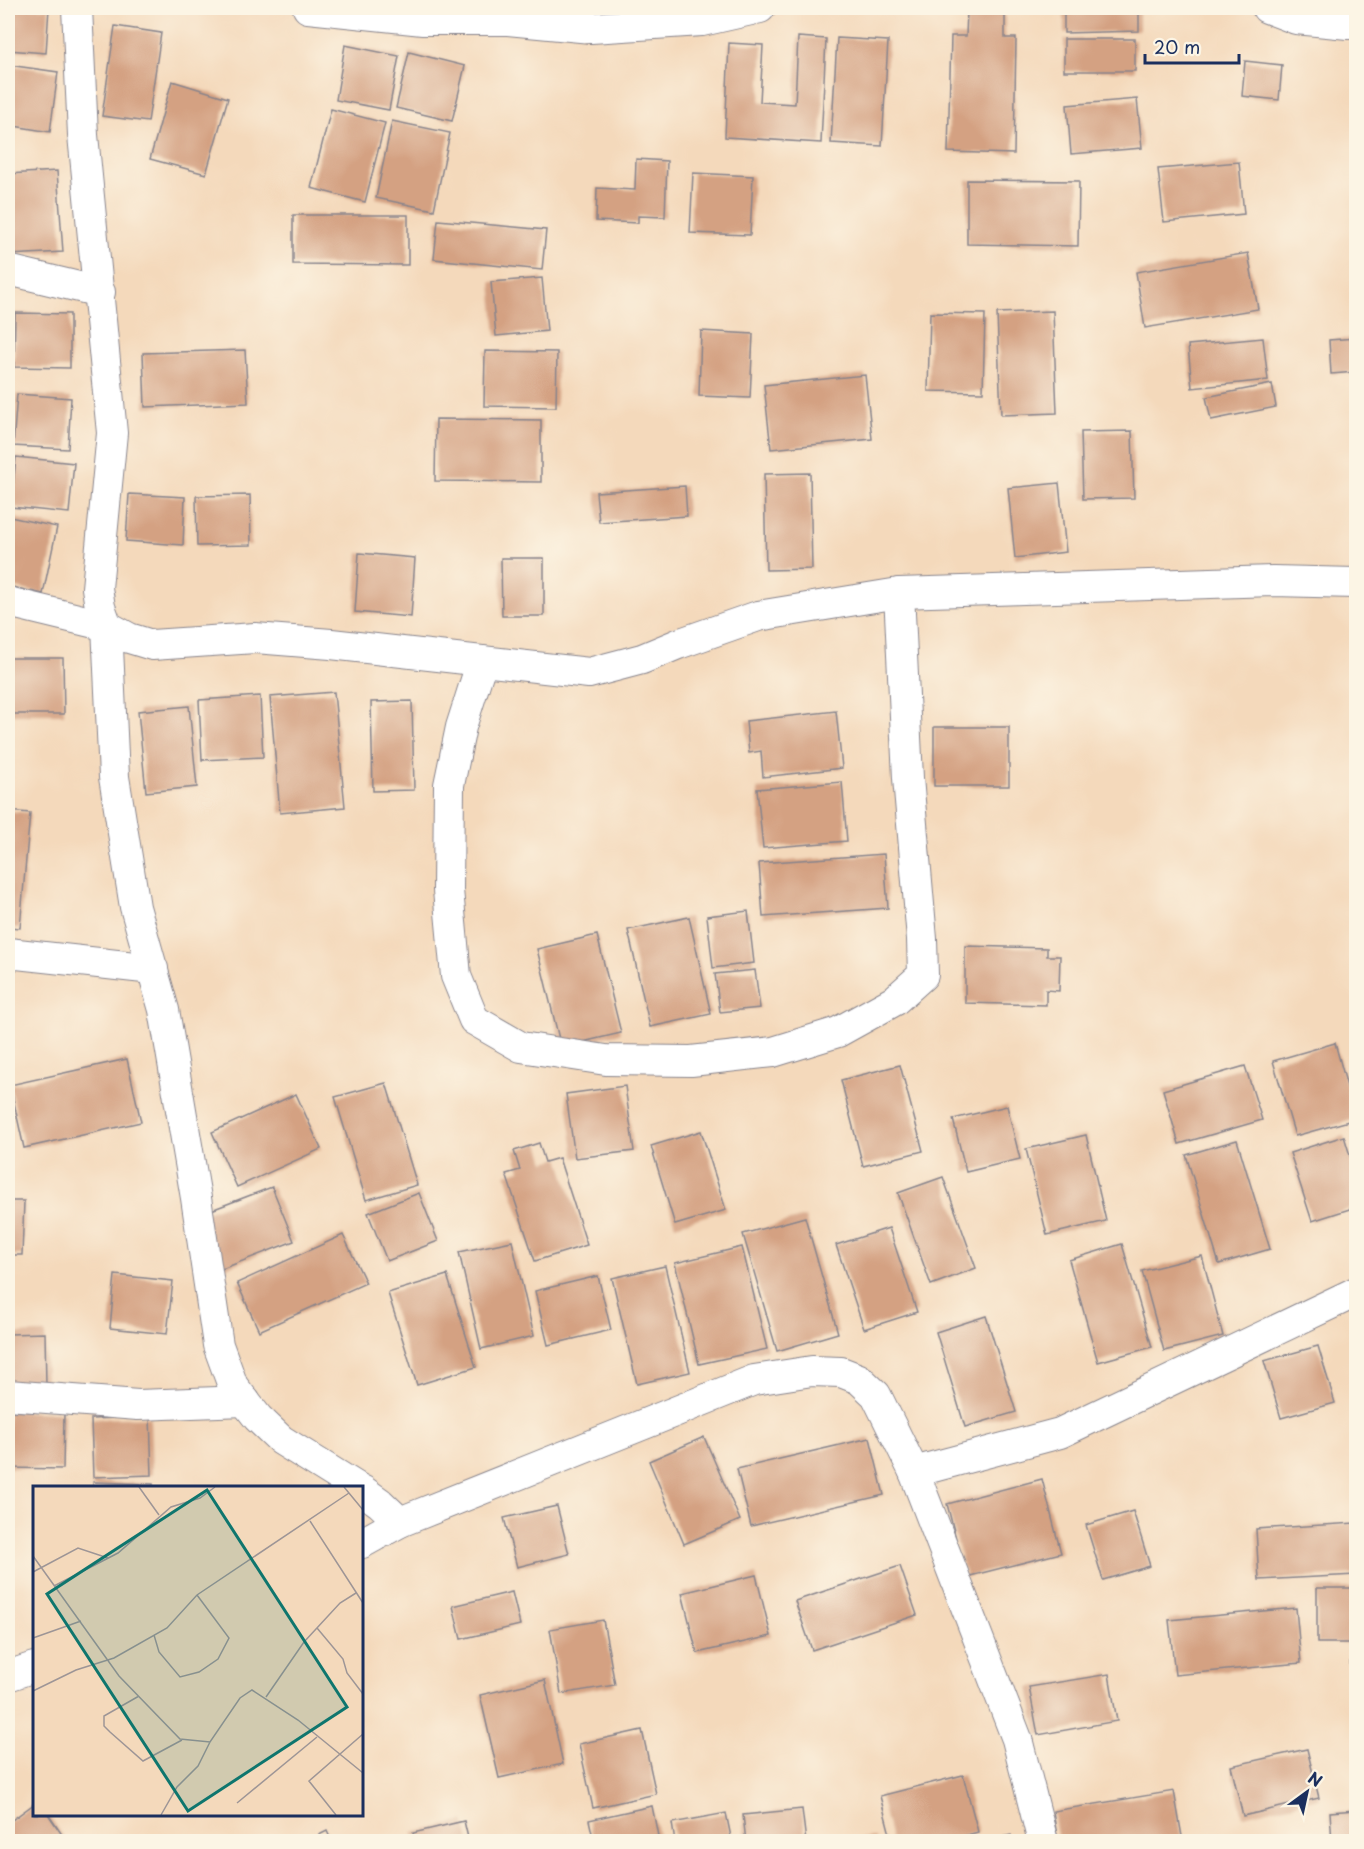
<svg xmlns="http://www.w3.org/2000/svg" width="1364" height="1849" font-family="'Playpen Sans',sans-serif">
<rect width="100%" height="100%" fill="#fcf5e5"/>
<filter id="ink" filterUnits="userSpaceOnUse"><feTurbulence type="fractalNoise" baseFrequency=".0167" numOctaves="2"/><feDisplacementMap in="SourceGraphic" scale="12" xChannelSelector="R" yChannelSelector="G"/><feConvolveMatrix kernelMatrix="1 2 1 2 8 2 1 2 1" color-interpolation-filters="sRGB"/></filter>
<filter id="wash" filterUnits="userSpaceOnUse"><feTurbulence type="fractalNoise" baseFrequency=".008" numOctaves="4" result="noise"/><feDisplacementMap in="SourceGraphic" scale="24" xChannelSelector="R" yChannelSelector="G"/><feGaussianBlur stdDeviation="1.35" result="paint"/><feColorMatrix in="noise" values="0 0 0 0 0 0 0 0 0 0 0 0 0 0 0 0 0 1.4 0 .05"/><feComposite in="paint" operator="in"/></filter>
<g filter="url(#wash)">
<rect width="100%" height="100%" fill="#f4d9bb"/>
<g id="blocks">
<g fill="#d4a182">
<polygon points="8,8 49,8 46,53 8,50"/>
<polygon points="1064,8 1139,8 1139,31 1064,33"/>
<polygon points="967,11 1005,12 1005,38 1016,38 1014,154 948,152 951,36 966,36"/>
<polygon points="115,26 161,33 148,122 102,116"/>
<polygon points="798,37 826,39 821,143 725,137 729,43 763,45 760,102 795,104"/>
<polygon points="837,38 888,41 882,146 831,143"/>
<rect x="1064" y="39" width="71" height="32"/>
<polygon points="345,45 399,56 389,110 336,100"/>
<polygon points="409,52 465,66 452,121 396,108"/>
<polygon points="1245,61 1282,65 1279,100 1242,96"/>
<polygon points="8,65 58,72 50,132 8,125"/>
<polygon points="172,81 228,98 206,174 150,159"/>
<polygon points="1137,99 1142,148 1071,154 1067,105"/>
<polygon points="331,109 385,123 365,202 311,188"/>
<polygon points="392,121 450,133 434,210 376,198"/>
<polygon points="636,159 667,161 665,217 638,216 638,223 596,221 597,188 635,190"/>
<polygon points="1239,162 1244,214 1164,222 1158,169"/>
<polygon points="57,171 63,252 9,255 8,174"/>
<polygon points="693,173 753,176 750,235 690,233"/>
<polygon points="967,180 1079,181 1078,246 967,244"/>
<polygon points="293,215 408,215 408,265 293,264"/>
<polygon points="438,220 546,230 542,270 434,259"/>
<polygon points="1248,253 1258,309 1145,328 1136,272"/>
<polygon points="542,278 547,331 496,336 491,282"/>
<polygon points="1053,311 1057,413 1001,415 997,313"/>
<polygon points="15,313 70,314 70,368 14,367"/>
<polygon points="930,313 985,314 983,392 928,391"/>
<polygon points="701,331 753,334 750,398 699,396"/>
<polygon points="1263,338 1268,380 1192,388 1188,345"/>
<polygon points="1356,338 1356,372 1331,374 1329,340"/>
<polygon points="245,350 248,403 145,407 143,353"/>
<polygon points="485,351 557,352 556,407 484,406"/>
<polygon points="865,375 872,439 771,449 764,385"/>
<polygon points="1272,384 1276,407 1211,420 1206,397"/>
<polygon points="17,394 71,398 68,449 13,446"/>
<polygon points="436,419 541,420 541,482 435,481"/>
<polygon points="1132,431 1134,498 1083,499 1081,432"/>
<polygon points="16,457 74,463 69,513 11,507"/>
<polygon points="810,473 812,569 766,570 764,474"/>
<polygon points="1059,483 1066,552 1015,558 1008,488"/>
<polygon points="685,486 687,516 599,522 596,492"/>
<polygon points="129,494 185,497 183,545 126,541"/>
<polygon points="250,495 251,545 197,546 196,496"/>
<polygon points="10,517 57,527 43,594 8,586 8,528"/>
<polygon points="359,553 415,558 411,617 355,612"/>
<polygon points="501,558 544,558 544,616 502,616"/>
<polygon points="8,658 63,658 64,714 8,714"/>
<polygon points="334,692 345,807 280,813 270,697"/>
<polygon points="260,696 263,757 202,760 199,700"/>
<polygon points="412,701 414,790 373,791 371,702"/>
<polygon points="189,706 197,787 146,792 138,711"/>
<polygon points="836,711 842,768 763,777 761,751 749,753 746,721"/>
<rect x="934" y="727" width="75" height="59"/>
<polygon points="842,782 847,841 763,848 757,789"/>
<polygon points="8,811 30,813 20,928 8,927"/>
<polygon points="884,854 888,908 763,917 759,863"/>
<polygon points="748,911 754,963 713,968 707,916"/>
<polygon points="689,917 711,1014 650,1027 628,930"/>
<polygon points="597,935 621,1033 561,1047 537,949"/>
<polygon points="965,946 1047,948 1047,956 1060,956 1059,991 1046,990 1046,1005 965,1003"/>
<polygon points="755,970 760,1008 720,1012 715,974"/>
<polygon points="1335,1043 1356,1119 1295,1136 1273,1061"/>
<polygon points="127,1059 141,1122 24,1148 10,1085"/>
<polygon points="900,1065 923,1151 863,1166 841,1080"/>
<polygon points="1245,1066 1262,1120 1179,1144 1163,1090"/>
<polygon points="386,1083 417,1185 366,1200 335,1097"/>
<polygon points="625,1086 634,1151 575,1158 566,1094"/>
<polygon points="296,1094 321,1149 237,1187 212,1132"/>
<polygon points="1007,1106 1020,1159 966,1172 953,1119"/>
<polygon points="701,1131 726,1210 675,1225 651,1146"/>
<polygon points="1086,1135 1106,1221 1047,1235 1026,1149"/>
<polygon points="1344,1136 1356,1175 1356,1207 1312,1221 1290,1153"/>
<polygon points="1237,1140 1270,1249 1219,1264 1186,1155"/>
<polygon points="539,1143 545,1162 559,1158 587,1245 535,1261 506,1174 520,1170 514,1151"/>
<polygon points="943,1177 976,1268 931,1285 898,1193"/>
<polygon points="272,1187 294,1241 222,1269 201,1214"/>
<polygon points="419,1193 438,1241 387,1261 368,1213"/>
<polygon points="8,1201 24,1201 22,1255 8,1255"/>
<polygon points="805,1217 838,1333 777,1351 743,1234"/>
<polygon points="889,1228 917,1312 864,1329 836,1245"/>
<polygon points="343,1235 366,1283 259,1331 237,1283"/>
<polygon points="512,1241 534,1336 481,1349 459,1252"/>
<polygon points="1122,1244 1152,1347 1098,1362 1069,1260"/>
<polygon points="742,1247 767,1349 699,1364 675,1263"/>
<polygon points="1202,1256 1223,1336 1164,1351 1142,1271"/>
<polygon points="665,1266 690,1372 637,1384 612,1278"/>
<polygon points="115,1275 173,1281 167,1334 110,1328"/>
<polygon points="447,1275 476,1367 417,1385 388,1293"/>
<polygon points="598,1276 611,1330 548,1345 535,1291"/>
<polygon points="986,1316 1016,1412 965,1427 936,1332"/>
<polygon points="45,1333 46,1386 8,1387 8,1334"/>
<polygon points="1318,1346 1335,1403 1281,1418 1264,1361"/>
<polygon points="8,1411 64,1413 63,1469 8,1468"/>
<polygon points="150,1417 152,1475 93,1477 91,1419"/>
<polygon points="704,1437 740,1520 684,1544 649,1461"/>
<polygon points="870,1438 884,1495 751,1526 737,1469"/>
<polygon points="1042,1479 1061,1553 966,1577 947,1504"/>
<polygon points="93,1482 153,1484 153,1488 93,1488"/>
<polygon points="557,1506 569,1554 517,1567 504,1518"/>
<polygon points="1133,1511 1150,1566 1103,1580 1086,1525"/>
<polygon points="1356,1523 1356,1575 1259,1580 1256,1529"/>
<polygon points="900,1566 917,1615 812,1650 795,1601"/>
<polygon points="756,1575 771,1636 697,1653 682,1593"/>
<rect x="1317" y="1588" width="39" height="55"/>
<polygon points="512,1592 520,1625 461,1639 453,1606"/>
<polygon points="1296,1608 1301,1663 1175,1675 1169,1620"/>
<polygon points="603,1620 615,1685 561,1694 550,1629"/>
<polygon points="1350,1662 1356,1662 1356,1720 1354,1720"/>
<polygon points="1109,1674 1117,1721 1038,1735 1029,1687"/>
<polygon points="545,1680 563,1764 499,1778 480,1695"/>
<polygon points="642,1730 656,1794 593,1808 579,1744"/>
<polygon points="1307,1749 1319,1798 1243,1816 1231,1766"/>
<polygon points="963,1775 978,1832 942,1842 892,1842 880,1796"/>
<polygon points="1174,1791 1183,1842 1058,1842 1053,1811"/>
<polygon points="34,1804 34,1814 48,1814 67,1842 8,1842 8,1823"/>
<polygon points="652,1806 658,1836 632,1842 594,1842 589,1820"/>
<polygon points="802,1809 806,1842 746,1842 743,1815"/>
<polygon points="1356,1810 1356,1842 1332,1842 1330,1812"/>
<polygon points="726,1813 732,1842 675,1842 672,1823"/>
<polygon points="464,1821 469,1842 415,1842 413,1833"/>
<polygon points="327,1831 332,1842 305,1842"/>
<polygon points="1011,1835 1013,1842 985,1842 985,1840"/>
<polygon points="875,1837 876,1842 847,1842 847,1840"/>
</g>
</g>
</g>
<g filter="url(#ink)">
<use href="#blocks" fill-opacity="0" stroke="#88848c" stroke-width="1.5"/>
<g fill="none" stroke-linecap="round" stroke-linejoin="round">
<defs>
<g id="minor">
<polyline points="77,8 83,135 112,433 97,588 100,607 107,626 114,777 135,907 164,1010 196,1198 218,1345 233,1386 258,1418 281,1440 358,1488"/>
<polyline points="308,8 423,20 508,20 591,28 702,21 760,8"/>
<polyline points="1267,8 1296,19 1348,24 1356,23"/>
<polyline points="8,270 100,292"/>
<polyline points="8,602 107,626 129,638 152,645 255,638 331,644 589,673 642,659 678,644 758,616 899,593 1273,581 1356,583"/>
<polyline points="482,661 461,727 449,785 448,890 456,976 474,1020 521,1047 606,1060 691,1061 773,1052 838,1032 894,1001 923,975 922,939 908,778 899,593"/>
<polyline points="8,953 153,969"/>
<polyline points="8,1395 138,1405 245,1401"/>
<polyline points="914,1472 1060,1433 1356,1292"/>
<polyline points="362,1490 380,1503 400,1522 754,1380 812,1371 841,1372 859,1379 876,1395 914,1472 1017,1739 1043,1842"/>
<polyline points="362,1543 400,1522"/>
<polyline points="8,1676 34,1667"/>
</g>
</defs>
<use href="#minor" stroke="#88848c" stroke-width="32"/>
<use href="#minor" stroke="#fff" stroke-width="30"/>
</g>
</g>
<g transform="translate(33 1486)">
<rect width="330" height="330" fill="#f4d9bb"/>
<path fill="none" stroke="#9d9596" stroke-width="1.5" d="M106 1 126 29M311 1 330 24M277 35 330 117M0 70 86 190 147 253 177 256 207 212 219 204 265 234 330 287M0 86 45 62 75 72M21 100 85 67 138 21 167 12 182 1M284 142 310 173 314 187 330 208M121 149 126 166 147 191 166 186 185 173 196 152 164 109M0 152 48 135M0 205 43 184 81 172 134 142 164 109 316 7M106 210 71 230V240L77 246 110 275 149 254M233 211 271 156 307 117 323 107M204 317 284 251M128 329 144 301 165 280 177 256M303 329 276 295 330 248"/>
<path fill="#0f766e" fill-opacity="0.15" stroke="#0f766e" stroke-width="3" d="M174 4 314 221 155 325 14 108Z"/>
<rect width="330" height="330" fill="none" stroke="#1b2f5e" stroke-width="3"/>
</g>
<rect width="1364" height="1849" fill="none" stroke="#fcf5e5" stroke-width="30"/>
<g transform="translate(1307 1792) rotate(33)" stroke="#fcf5e5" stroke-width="4.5" paint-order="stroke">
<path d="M0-4.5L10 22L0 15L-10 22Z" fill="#1b2f5e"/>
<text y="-9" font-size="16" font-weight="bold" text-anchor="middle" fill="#1b2f5e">N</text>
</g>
<path d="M1145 54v9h94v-9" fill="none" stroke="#1b2f5e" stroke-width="3"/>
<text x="1154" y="54" font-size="18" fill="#1b2f5e" stroke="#fcf5e5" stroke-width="4.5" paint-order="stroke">20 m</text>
</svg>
